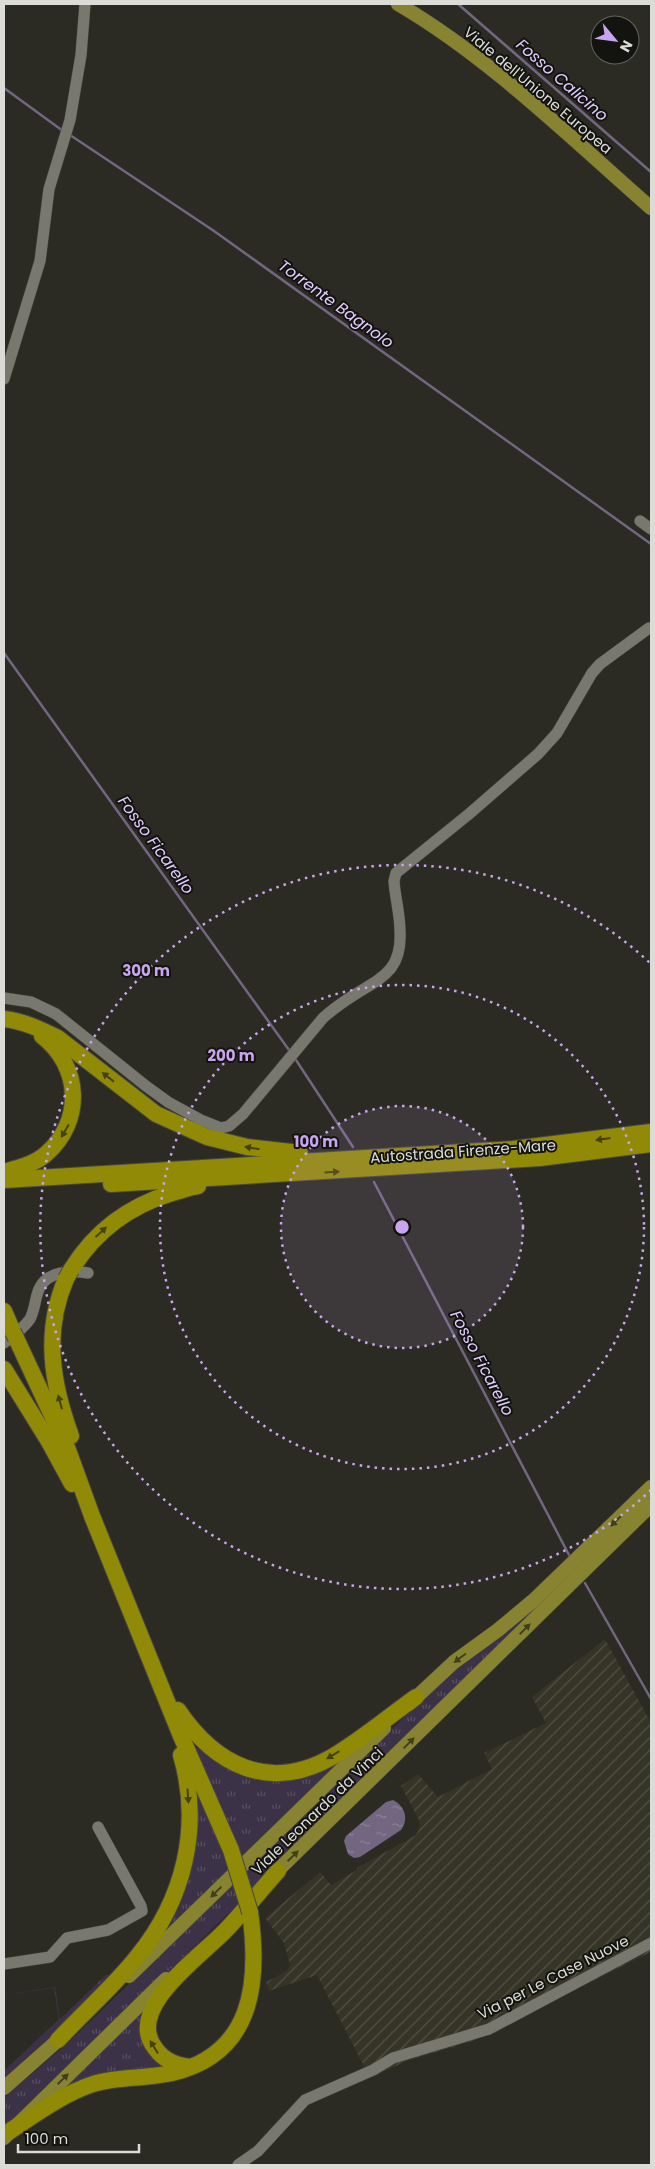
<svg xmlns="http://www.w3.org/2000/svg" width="655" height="2169" font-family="Poppins,sans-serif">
<defs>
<pattern id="industrial-furrows" width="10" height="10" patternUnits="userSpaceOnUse" patternTransform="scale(1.25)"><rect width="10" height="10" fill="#353426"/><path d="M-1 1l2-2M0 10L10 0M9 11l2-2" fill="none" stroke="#525145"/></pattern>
<pattern id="grass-tufts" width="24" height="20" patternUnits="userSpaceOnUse" patternTransform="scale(1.25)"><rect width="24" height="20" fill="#3c3247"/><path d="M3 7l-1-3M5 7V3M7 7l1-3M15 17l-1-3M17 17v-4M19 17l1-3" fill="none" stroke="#584f61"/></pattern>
<pattern id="water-ripples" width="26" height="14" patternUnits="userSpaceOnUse" patternTransform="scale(1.25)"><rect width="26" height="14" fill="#736681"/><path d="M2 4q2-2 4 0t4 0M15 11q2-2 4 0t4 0" fill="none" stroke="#8d8298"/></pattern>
</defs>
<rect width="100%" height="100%" fill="#2b2b23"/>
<polygon fill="url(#industrial-furrows)" points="605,1639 651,1723 651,1952 470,2042 409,2060 370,2078 317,1975 269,1991 266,1982 287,1971 290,1965 284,1943 265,1918 320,1872 331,1885 357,1870 357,1868 416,1835 420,1827 419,1820 401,1786 418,1774 438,1797 492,1769 484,1753 546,1723 532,1697"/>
<g fill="url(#grass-tufts)">
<path d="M651 1495V1499L317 1827 280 1857C268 1859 259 1880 252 1890L4 2131V2098L71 2040 435 1687Z"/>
<polygon points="197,1747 213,1760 236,1772 333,1763 336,1767 153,1946 168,1919 193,1750"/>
<polygon points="106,1975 114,1975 40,2048 4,2079 4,2071 59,2019 54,1988 4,1995 55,1987 60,2019"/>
<polygon points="150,2003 146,2015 173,2070 57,2092"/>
</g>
<path fill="url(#water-ripples)" d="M393 1800C405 1806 409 1819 401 1830L360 1857 354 1858 348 1854 344 1841 346 1836 386 1802Z"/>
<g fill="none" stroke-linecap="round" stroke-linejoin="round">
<g stroke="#736681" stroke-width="2.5">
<polyline points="458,4 651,172"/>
<polyline points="4,88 63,131"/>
<polyline points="70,135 214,231 651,544"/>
<polyline points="4,653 289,1050"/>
<polyline points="296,1060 353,1147"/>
<polyline points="374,1182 569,1555"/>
<polyline points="585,1583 651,1699"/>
</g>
<defs>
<g id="minor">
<polyline points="4,379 40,261 49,189 70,120 81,55 85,4"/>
<polyline points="640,521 651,529"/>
<path d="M4 998 31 1002 56 1014 146 1086 168 1102 201 1120 221 1128 229 1126 243 1114 323 1018C333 1009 343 1002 354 995 383 977 402 970 400 931 400 914 395 897 394 881L396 873 469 814 538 754 557 733 592 673 600 664 649 628"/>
<path d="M4 1343C13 1336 23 1329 30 1319 35 1310 35 1298 39 1289 47 1271 71 1270 88 1273"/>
<polyline points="4,1964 50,1957 67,1938 108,1930 142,1911 141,1906 98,1827"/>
<polyline points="238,2165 258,2151 305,2100 373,2070 393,2058 489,2029 651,1943"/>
</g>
<g id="major">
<path d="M398 4C489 57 572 139 651 208"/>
<polyline points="409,1704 454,1662 498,1630 534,1600 651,1487"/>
<polyline points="271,1877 651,1505"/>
<polyline points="129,1976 384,1728"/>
<polyline points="4,2088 65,2034"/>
<polyline points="4,2138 166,1979"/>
</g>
<g id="highway">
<path d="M4 1019C23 1021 40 1029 58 1038L156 1114 207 1137 247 1147 300 1153"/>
<path d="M4 1172C18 1168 35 1164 46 1154 84 1121 81 1066 42 1036"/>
<polyline points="4,1180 513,1149 651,1132"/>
<polyline points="111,1184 540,1158 651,1144"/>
<path d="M71 1270C95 1231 129 1206 172 1193 181 1191 190 1187 198 1186"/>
<path d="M66 1279C43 1332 52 1384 71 1436"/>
<polyline points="4,1311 13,1332"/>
<polyline points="16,1338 68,1450 92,1516 181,1736 231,1850"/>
<polyline points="4,1369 48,1440 72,1484"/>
<path d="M178 1710C215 1765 269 1793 332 1757 361 1740 388 1717 416 1697"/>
<path d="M58 2040C84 2012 113 1987 137 1957 184 1900 202 1827 181 1755"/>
<path d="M190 2067C176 2065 164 2061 155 2048 124 2009 201 1956 225 1931 243 1912 260 1891 278 1871"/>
<path d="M10 2131C36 2114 63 2094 93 2084 118 2076 146 2079 172 2073 253 2054 260 1983 250 1912"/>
</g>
</defs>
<use href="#minor" stroke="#484841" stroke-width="12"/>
<use href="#major" stroke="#484841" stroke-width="15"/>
<use href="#highway" stroke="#484841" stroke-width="18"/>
<use href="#minor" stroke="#78786f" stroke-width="11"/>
<use href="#major" stroke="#878330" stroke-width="14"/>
<use href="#highway" stroke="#918a06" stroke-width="16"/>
<defs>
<g id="highway-bridge">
<polyline points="66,1279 71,1270"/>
<polyline points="13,1332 16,1338"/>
<polyline points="231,1850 250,1912"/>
</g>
</defs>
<use href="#highway-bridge" stroke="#484841" stroke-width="18" stroke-linecap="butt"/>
<use href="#highway-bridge" stroke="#918a06" stroke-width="16"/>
</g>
<defs><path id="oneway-solid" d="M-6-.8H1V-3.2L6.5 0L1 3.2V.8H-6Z" transform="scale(1.25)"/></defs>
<g fill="#45430c">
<use href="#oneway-solid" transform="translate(108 1077) rotate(-142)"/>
<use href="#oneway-solid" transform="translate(65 1131) rotate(120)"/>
<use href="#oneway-solid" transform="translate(603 1139) rotate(172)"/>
<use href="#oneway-solid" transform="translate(252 1148) rotate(-170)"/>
<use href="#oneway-solid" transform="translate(332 1172) rotate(-4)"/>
<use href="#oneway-solid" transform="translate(101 1232) rotate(-43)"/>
<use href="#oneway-solid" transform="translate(60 1402) rotate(-105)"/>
<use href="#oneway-solid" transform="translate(333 1755) rotate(149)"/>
<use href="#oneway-solid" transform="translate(188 1796) rotate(86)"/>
<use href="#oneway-solid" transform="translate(154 2047) rotate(-122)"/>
</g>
<g fill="#41401d">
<use href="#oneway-solid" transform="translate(616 1521) rotate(136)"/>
<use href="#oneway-solid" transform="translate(525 1629) rotate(-45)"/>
<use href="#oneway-solid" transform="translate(460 1658) rotate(143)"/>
<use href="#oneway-solid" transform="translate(409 1743) rotate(-45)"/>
<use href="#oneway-solid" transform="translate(293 1856) rotate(-44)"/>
<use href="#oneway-solid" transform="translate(216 1892) rotate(136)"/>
<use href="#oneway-solid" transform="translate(63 2079) rotate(-44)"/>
</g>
<circle cx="402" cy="1227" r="121" fill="#c8a5ee" fill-opacity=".12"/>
<g fill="none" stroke="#c8a5ee" stroke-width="2.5" stroke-dasharray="2.5 5">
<circle cx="402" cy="1227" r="121"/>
<circle cx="402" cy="1227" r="242"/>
<path d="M651 1490A362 362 0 1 1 651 964"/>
</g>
<g text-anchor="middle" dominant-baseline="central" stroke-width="4" stroke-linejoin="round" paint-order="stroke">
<g font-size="15" fill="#dcdcd7" stroke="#131310">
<text transform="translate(538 90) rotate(40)">Viale dell'Unione Europea</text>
<text transform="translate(463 1151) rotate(-4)">Autostrada Firenze-Mare</text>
<text transform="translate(317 1811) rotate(-44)">Viale Leonardo da Vinci</text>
<text transform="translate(553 1977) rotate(-27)">Via per Le Case Nuove</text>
</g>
<g font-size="16" font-style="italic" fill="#e3ccff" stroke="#131310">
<text transform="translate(562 80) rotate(41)">Fosso Calicino</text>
<text transform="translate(336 304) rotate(36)">Torrente Bagnolo</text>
<text transform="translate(156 845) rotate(54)">Fosso Ficarello</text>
<text transform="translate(482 1363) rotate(62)">Fosso Ficarello</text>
</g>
</g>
<circle cx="402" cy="1227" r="8" fill="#c8a5ee" stroke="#131310" stroke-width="2.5"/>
<g font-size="15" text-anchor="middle" font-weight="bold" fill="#c8a5ee" stroke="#131310" stroke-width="4" stroke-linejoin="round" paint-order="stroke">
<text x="146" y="976">300 m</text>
<text x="231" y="1061">200 m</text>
<text x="316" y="1147">100 m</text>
</g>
<rect width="655" height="2169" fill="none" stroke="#dcdcd7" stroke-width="10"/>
<g transform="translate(615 40) rotate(119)"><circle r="24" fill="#131310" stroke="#636360"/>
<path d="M0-4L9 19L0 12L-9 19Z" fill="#c8a5ee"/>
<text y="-8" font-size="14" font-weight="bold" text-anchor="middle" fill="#dcdcd7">N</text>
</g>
<path d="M18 2144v8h121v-8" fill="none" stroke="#dcdcd7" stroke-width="2.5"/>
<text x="25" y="2144" font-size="15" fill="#dcdcd7" stroke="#131310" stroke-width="4" paint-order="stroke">100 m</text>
</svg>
